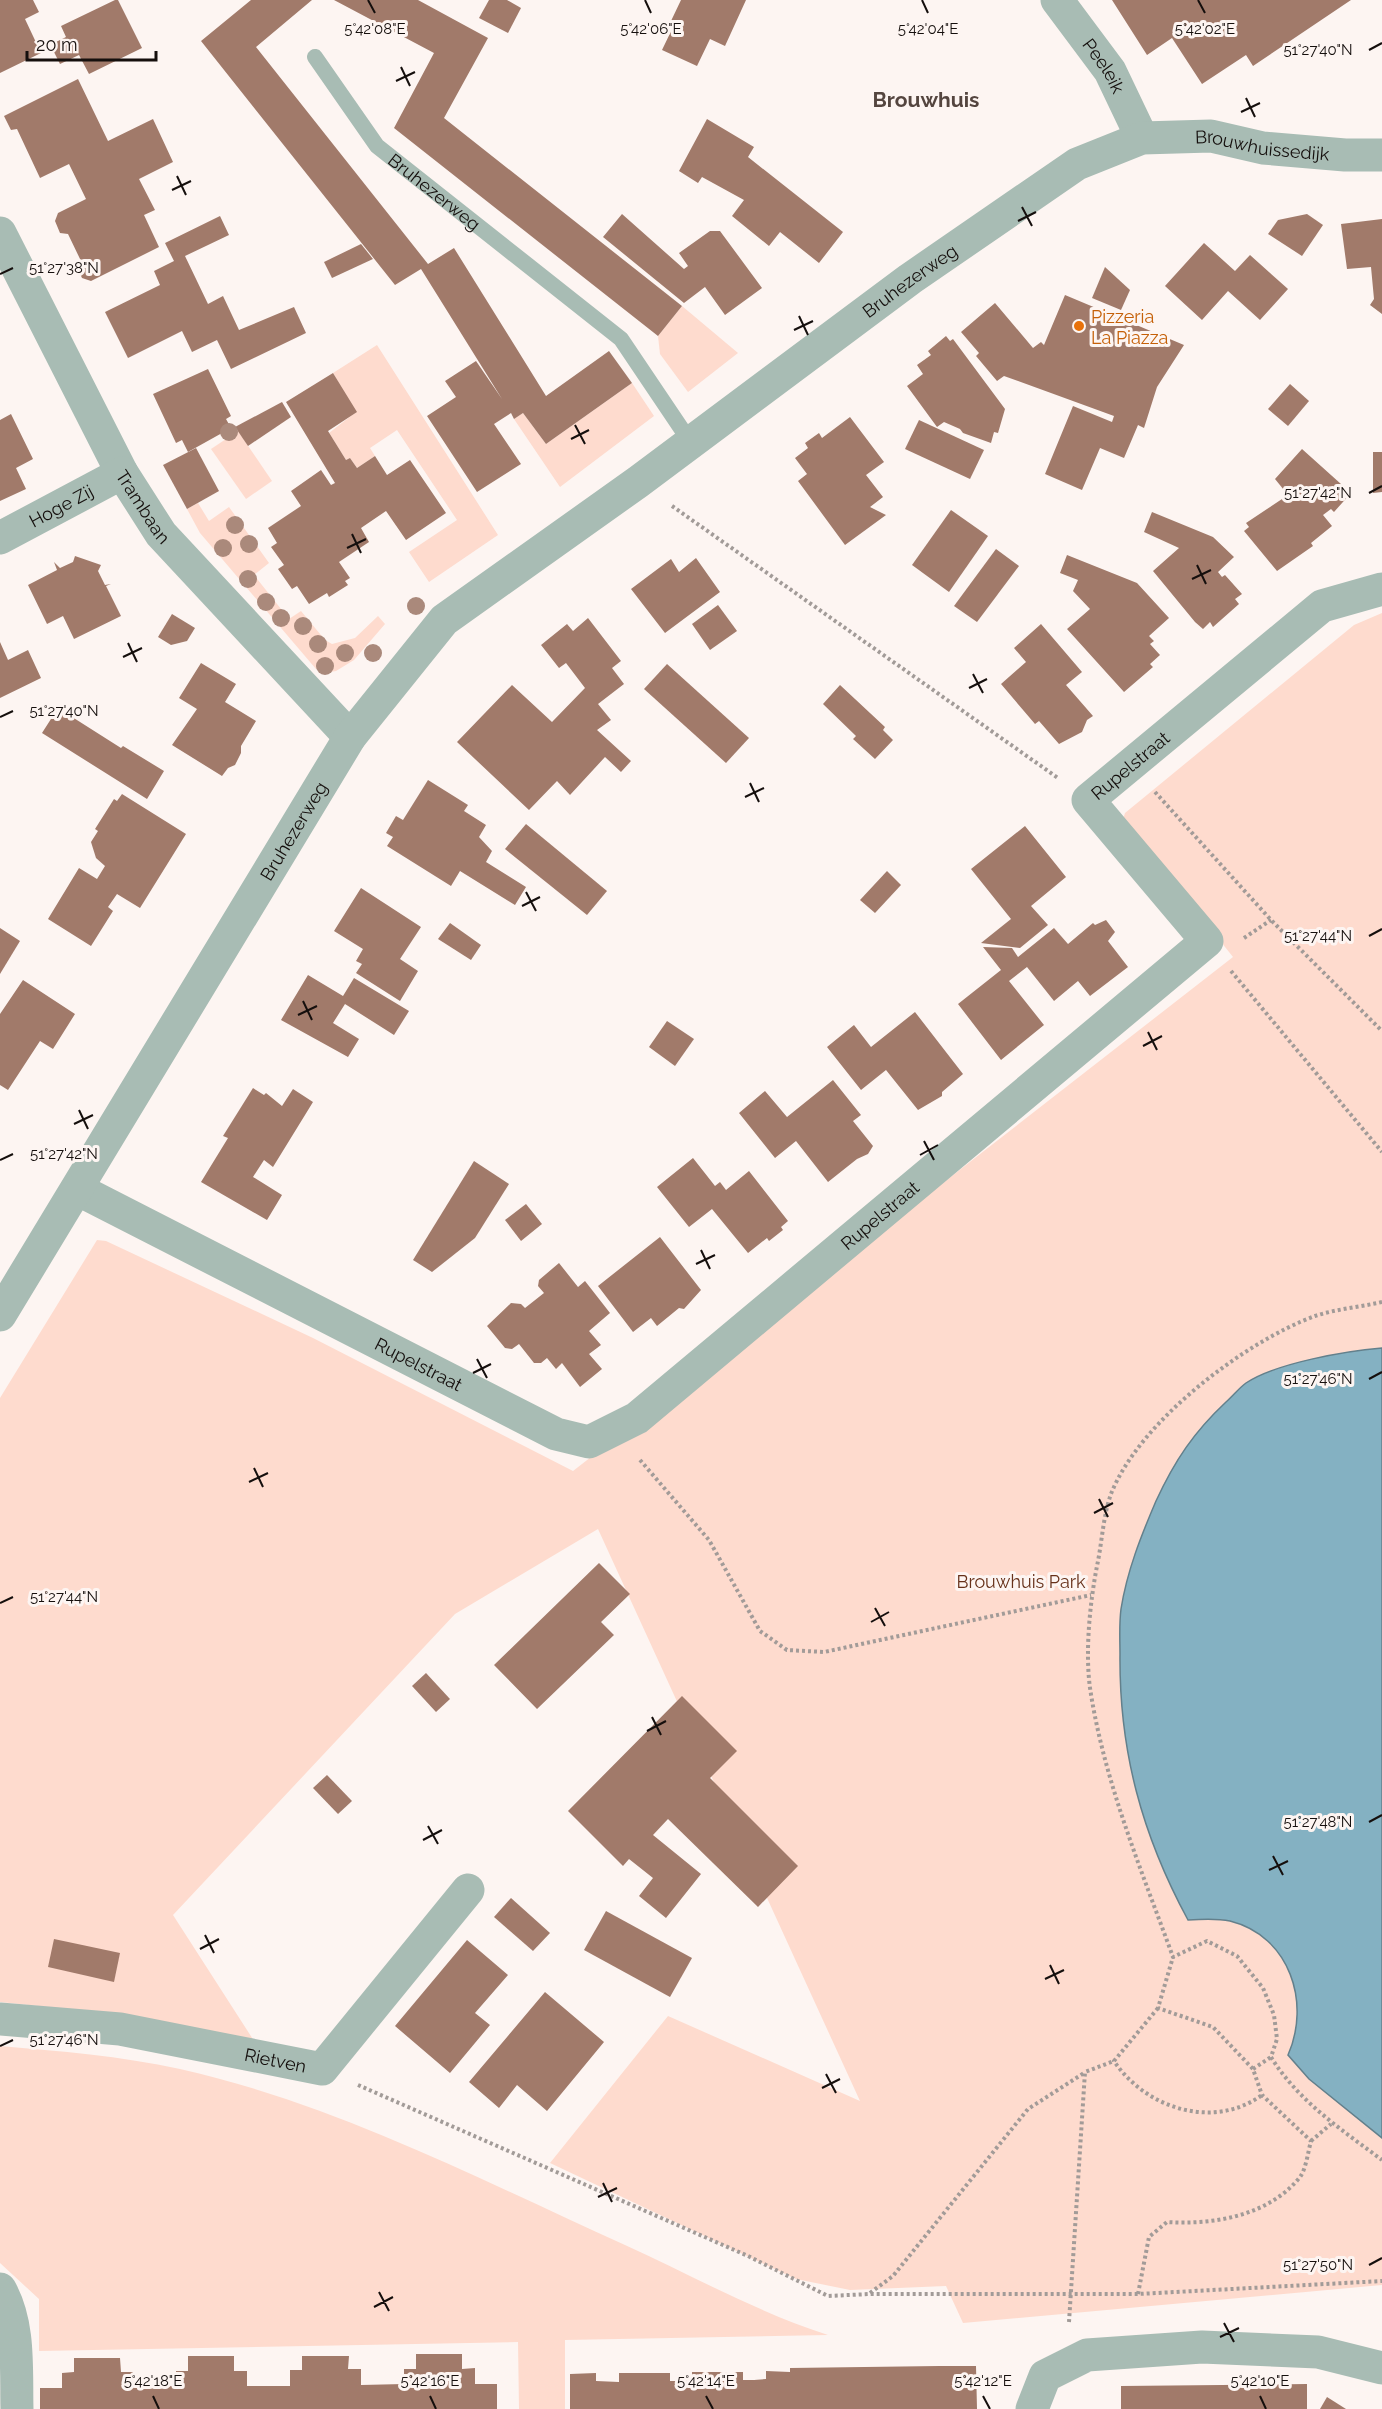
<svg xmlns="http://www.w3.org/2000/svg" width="1382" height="2409" font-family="Raleway,sans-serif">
<rect width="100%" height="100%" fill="#fdf5f2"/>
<g fill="#fedbce">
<polygon points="682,306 738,353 688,392 660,354 658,336"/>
<polygon points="377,345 498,535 429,582 409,552 457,520 397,430 370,448 375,456 357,468 350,458 346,460 329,433 356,412 333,373"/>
<polygon points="632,383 654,416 560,487 514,419 523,413 546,444"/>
<polygon points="238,431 272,481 246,499 211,449"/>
<polygon points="198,503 209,521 229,507 269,563 254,575 289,619 301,611 325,640 332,644 355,638 378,616 385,624 354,660 336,671 325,673 316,669 200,533 187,509"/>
<polygon points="1382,613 1382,2285 963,2323 946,2286 850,2290 796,2279 550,2163 668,2016 860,2101 598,1529 455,1614 173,1915 256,2044 77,2010 0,2002 0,1398 97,1240 106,1241 313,1338 573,1471 1233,957 1123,819 1125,813 1354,625"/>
<path d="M0 2046C59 2051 121 2056 180 2069 336 2104 481 2180 625 2245 693 2276 757 2312 828 2335L565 2340V2409H519L518 2342 39 2351V2299L0 2263Z"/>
</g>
<path fill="#84b1c2" stroke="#63808c" stroke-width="1.5" d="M1382 1348V2138L1309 2079 1288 2055C1311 2003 1290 1936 1230 1921 1216 1918 1202 1919 1188 1920 1142 1835 1119 1751 1120 1654 1120 1640 1119 1624 1121 1609 1127 1571 1141 1536 1156 1501 1175 1460 1194 1432 1226 1402 1233 1396 1239 1388 1246 1383 1276 1363 1346 1351 1382 1348Z"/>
<g fill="#a17a6a">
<polygon points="0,0 33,0 39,12 25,19 41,53 0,73"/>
<polygon points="115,0 118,0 142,48 89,74 79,55 60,64 52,48 55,46 54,43 66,37 61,26"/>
<polygon points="251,0 312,0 256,47 428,264 454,248 546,396 609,351 632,383 546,444 523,413 514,419 511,413 494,424 521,464 477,492 427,416 456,397 445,381 476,361 502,399 421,269 395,285 201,41"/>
<polygon points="334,0 418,0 488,38 444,118 682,306 658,336 394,128 434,53"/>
<polygon points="489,0 507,0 521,8 508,33 479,18"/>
<polygon points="681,0 746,0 725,46 710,39 697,66 662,50 675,23 671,21"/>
<polygon points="1112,0 1351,0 1253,66 1246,55 1202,84 1172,38 1147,55"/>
<polygon points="78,79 108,141 153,119 173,162 139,179 155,210 144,215 159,247 91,281 82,278 77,267 81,261 68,234 60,233 55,221 58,213 86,199 69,164 40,178 17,129 11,130 4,116"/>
<polygon points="707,119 754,147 748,157 843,232 819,263 780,232 769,246 732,216 744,200 702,177 698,183 679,171"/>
<polygon points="622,214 684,269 688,266 679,253 710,231 720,231 762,288 725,315 705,287 684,303 603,237"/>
<polygon points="1307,214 1323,225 1302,256 1268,234 1278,220"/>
<polygon points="220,216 229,235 185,256 208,304 223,296 239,330 294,307 306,333 231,369 217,340 192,352 182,331 128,358 105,312 160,285 154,271 174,261 165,243"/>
<polygon points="1382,219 1382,314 1370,305 1374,299 1371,267 1347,269 1341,224"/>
<polygon points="1204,243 1235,271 1250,255 1288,289 1260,320 1228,291 1202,320 1165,286"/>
<polygon points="361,244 373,259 332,278 324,262"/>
<polygon points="1105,267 1130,290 1121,310 1092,298"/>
<polygon points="1065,295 1184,345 1157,387 1144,428 1138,425 1124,458 1100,448 1082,490 1045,474 1073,406 1112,422 1114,416 1004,376 997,381 976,356 979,353 961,332 995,303 1033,348 1041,342 1044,345"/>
<polygon points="946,336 950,341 953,339 1005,409 998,433 994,432 991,443 963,433 960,429 944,422 937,427 907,386 923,374 917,365 931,355 928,351"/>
<polygon points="208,369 231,416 226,419 231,428 188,452 182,440 176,443 153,394"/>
<polygon points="333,373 357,412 328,431 346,460 350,458 357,468 375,456 387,475 410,460 446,513 406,540 386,511 361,528 369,542 339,562 350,578 345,581 348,585 329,597 327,593 309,604 297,586 292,589 278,569 284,565 271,547 277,543 268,528 301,506 291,491 321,470 331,485 335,483 286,402"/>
<polygon points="1290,384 1309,401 1288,426 1268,409"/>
<polygon points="282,402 291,417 248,446 235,427"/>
<polygon points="11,414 33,459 16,468 26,489 0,501 0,420"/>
<polygon points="850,417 884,462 866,475 883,497 870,507 886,515 845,545 798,481 807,474 795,458 808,448 805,443 819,433 822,438"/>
<polygon points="919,420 984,450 970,479 905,449"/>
<polygon points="196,448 219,491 187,509 163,465"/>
<polygon points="1302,449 1351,493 1334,512 1331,509 1323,515 1332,526 1311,543 1313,546 1277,571 1244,531 1249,527 1246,523 1288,495 1275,479"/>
<polygon points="1373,452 1382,452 1382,492 1373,493"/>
<polygon points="951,510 988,536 949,592 912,565"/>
<polygon points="1152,512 1213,537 1234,557 1218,572 1222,577 1225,575 1242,594 1235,599 1239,604 1213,627 1210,622 1203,629 1195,622 1153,571 1179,548 1144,532"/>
<polygon points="996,549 1019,566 977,622 954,606"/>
<polygon points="1067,555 1137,583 1169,618 1149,636 1154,641 1150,644 1160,655 1150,664 1153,667 1124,692 1067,629 1090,609 1073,591 1078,580 1060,573"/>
<polygon points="75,556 101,565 98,571 105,585 111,584 106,586 121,616 74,639 63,616 47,624 28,585 57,570 54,562 60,568 73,562"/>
<polygon points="696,558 720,592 665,633 631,589 671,559 679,572"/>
<polygon points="718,605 737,631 710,650 692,624"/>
<polygon points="172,614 195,628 187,641 171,645 158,637"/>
<polygon points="588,618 621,661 612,668 624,684 598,704 611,720 597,730 631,761 621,772 605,757 570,795 557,781 529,810 457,742 512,685 552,722 585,688 566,663 559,668 541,645 567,624 573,631"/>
<polygon points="1041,624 1082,672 1066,685 1093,716 1087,720 1082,732 1059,744 1039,721 1035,724 1001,684 1026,662 1014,648"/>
<polygon points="0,642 8,660 28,650 41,678 0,698"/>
<polygon points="201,663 236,684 225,702 256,721 241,746 241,753 235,765 228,768 222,776 172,745 197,709 179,698"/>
<polygon points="667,664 749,738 726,763 644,689"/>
<polygon points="840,685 885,727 883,730 893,740 875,759 853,739 856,736 823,704"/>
<polygon points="58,708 121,748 123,746 164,771 147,799 42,733"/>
<polygon points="428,780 468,805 464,811 486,825 479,837 492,851 486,862 526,887 515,905 460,871 451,886 387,846 393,837 386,833 396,816 403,820"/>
<polygon points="122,794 186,834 140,908 117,894 108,907 113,911 91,946 48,919 79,868 97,879 105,866 96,858 91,842 98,831 95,829 114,799 117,801"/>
<polygon points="526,824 607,891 587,915 505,849"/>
<polygon points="1025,826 1066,877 1031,906 1048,925 1020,948 981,943 1011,919 971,869"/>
<polygon points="887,871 901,885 875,913 860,900"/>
<polygon points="361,888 421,927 400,959 418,971 400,1001 356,973 362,964 356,961 363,949 334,931"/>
<polygon points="1106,920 1115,932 1108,941 1128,967 1090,996 1078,981 1054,1001 1027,967 1009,981 1044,1025 1001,1060 958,1004 1001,970 983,947 1012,948 1018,957 1054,928 1068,944 1093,923 1095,925"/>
<polygon points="450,923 481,945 471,960 438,939"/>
<polygon points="0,928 20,941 0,974"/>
<polygon points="308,975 343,996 354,978 409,1011 394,1035 345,1004 333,1023 359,1039 348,1057 281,1020"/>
<polygon points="23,980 75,1014 53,1049 40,1041 8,1090 0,1085 0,1014"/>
<polygon points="915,1012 963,1074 942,1092 942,1096 918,1110 886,1070 861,1090 827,1047 854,1025 871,1047"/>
<polygon points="667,1021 694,1039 675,1066 649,1047"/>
<polygon points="833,1080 861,1115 853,1121 873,1146 868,1154 857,1159 828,1182 796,1141 775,1158 739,1113 765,1091 787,1117"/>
<polygon points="253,1088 264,1095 266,1093 282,1106 293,1089 313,1102 273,1167 264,1160 253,1177 282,1195 267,1220 201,1182 228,1138 223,1136"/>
<polygon points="693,1158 715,1186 720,1182 726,1190 749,1171 788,1221 781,1227 783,1230 769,1241 767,1238 748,1253 712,1209 689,1227 657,1187"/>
<polygon points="474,1161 509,1184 475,1238 432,1272 413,1260"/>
<polygon points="526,1204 542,1224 521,1241 505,1220"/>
<polygon points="660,1237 701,1290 684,1309 679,1308 657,1326 651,1318 633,1332 598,1286"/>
<polygon points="559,1263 578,1287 585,1281 610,1313 589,1331 601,1345 589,1354 602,1369 580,1387 562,1363 556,1369 547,1358 541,1363 534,1363 519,1344 512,1349 505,1348 487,1326 511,1303 521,1304 525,1308 544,1293 538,1286 539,1280"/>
<polygon points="599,1563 630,1594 601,1622 614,1635 537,1709 494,1665"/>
<polygon points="426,1673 450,1699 436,1712 412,1686"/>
<polygon points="682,1696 737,1751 710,1778 798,1866 758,1907 668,1819 653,1835 701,1874 666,1918 639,1896 653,1878 629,1859 623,1866 568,1811"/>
<polygon points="327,1775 352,1801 338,1814 313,1788"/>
<polygon points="511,1898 550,1933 533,1951 494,1917"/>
<polygon points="606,1911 692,1958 670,1997 584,1950"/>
<polygon points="54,1939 120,1953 114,1982 48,1967"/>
<polygon points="467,1940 508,1975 475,2013 490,2025 450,2073 395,2026"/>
<polygon points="545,1992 604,2042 547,2111 517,2085 499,2108 469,2082"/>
<polygon points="416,2354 462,2354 462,2369 475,2368 475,2384 497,2384 497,2409 40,2409 40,2388 62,2388 62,2373 74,2372 74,2358 120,2358 121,2372 133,2372 133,2387 176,2386 176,2371 188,2371 188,2356 234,2356 234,2371 247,2371 247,2386 290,2386 290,2370 302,2370 302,2356 349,2356 348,2369 361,2369 361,2385 404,2384 404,2369 416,2369"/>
<polygon points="939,2366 976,2366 977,2409 570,2409 570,2374 596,2373 596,2381 619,2382 619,2373 670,2373 670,2381 681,2381 692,2380 692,2372 743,2372 743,2380 754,2380 766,2379 766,2371 790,2372 790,2368"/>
<polygon points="1307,2384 1307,2409 1121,2409 1121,2386"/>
<polygon points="1327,2397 1346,2409 1320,2409"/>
</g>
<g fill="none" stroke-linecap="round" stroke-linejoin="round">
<g stroke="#a29b98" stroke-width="4" stroke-dasharray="3 3" stroke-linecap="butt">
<polyline points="672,506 1058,778"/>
<polyline points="1155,792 1271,920 1382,1031"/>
<polyline points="1244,938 1271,920"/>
<polyline points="1231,971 1382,1152"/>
<path d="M1382 1302C1360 1307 1336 1309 1315 1316 1244 1342 1139 1422 1111 1494 1103 1516 1102 1543 1097 1566 1090 1602 1085 1651 1090 1688 1104 1781 1141 1869 1173 1957L1207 1941 1237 1956 1263 1988 1274 2015 1277 2039 1271 2057C1298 2101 1342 2130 1382 2160"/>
<polyline points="640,1460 709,1540 760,1631 787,1650 824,1652 1091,1595"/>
<path d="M1158 2008 1114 2061C1146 2109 1214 2130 1262 2095"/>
<polyline points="1253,2069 1271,2057"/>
<polyline points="358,2085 748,2256 828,2296 870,2294 1138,2294 1382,2281"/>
<polyline points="1311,2141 1331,2124"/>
<polyline points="870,2293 893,2276 1028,2109 1084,2073"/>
<path d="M1138 2294 1149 2237 1167 2222C1213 2225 1269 2216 1300 2177 1306 2169 1308 2152 1311 2141L1262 2095 1253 2069 1213 2027 1158 2008 1173 1957"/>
<polyline points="1069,2322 1085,2072 1114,2061"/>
</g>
<path stroke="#a8bcb4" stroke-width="16" id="s1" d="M315 57 377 146 621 339 691 443"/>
<g stroke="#a8bcb4" stroke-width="33">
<path id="s2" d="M1057 0 1110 71 1142 138"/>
<path id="s3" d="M0 233 122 473 161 534 350 737"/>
<path id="s4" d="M0 538 122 473"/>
<path id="s5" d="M77 1189 556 1434 589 1442 637 1418 1207 941 1088 800 1322 606 1382 589"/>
<path id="s6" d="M0 1315 350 737 444 620 638 482 910 279 1077 164 1142 138 1211 136 1263 148 1345 155H1382"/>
<path id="s7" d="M0 2019 120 2029 322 2069 468 1890"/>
<path d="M0 2289C20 2324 16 2369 17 2409"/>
<polyline points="1032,2409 1045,2376 1087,2355 1202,2347 1318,2352 1382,2368"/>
</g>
</g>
<g fill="#aa897b">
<circle cx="229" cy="432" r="9"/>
<circle cx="235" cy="525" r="9"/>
<circle cx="249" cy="544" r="9"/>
<circle cx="223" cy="548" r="9"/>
<circle cx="248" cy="579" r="9"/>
<circle cx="266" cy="602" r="9"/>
<circle cx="416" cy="606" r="9"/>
<circle cx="281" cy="618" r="9"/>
<circle cx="303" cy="626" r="9"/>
<circle cx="318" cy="644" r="9"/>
<circle cx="345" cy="653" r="9"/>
<circle cx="373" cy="653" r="9"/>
<circle cx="325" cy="666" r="9"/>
</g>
<path fill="none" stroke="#150f0d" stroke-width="2" d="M368 0 375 13M645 0 651 13M922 0 928 13M1198 0 1205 13M1369 50 1382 43M401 67 410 86M396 81 415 72M1246 98 1255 117M1241 112 1260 103M177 176 186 195M172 190 191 181M1022 207 1032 226M1018 221 1036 212M0 274 13 268M799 316 808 335M794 330 813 321M575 425 585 444M571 439 589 430M1369 493 1382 486M352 534 361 553M347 548 366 539M1197 565 1206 584M1192 579 1211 570M128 643 137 662M123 657 142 648M973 674 983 693M969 688 987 679M0 717 13 711M750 783 759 802M745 797 764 788M526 892 536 911M522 906 540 897M1369 936 1382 929M303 1001 312 1020M298 1015 317 1006M1148 1032 1157 1050M1143 1046 1162 1036M79 1110 88 1129M74 1124 93 1115M924 1141 934 1160M920 1155 938 1145M0 1160 13 1154M701 1250 710 1269M696 1264 715 1255M477 1359 487 1378M473 1373 491 1364M1369 1379 1382 1372M254 1468 263 1487M249 1482 268 1473M1099 1499 1108 1517M1094 1513 1113 1503M0 1603 13 1597M875 1608 885 1626M871 1622 889 1612M652 1717 661 1735M647 1731 666 1721M1369 1822 1382 1815M428 1826 438 1844M423 1840 442 1830M1273 1856 1283 1875M1269 1870 1288 1861M205 1935 214 1953M200 1949 219 1939M1050 1965 1059 1984M1045 1979 1064 1970M0 2046 13 2040M826 2074 836 2093M822 2088 840 2079M603 2183 612 2202M598 2197 617 2188M1369 2265 1382 2258M379 2292 389 2311M374 2307 393 2297M1224 2323 1234 2342M1220 2337 1239 2328M153 2396 159 2409M430 2396 436 2409M706 2396 713 2409M983 2396 990 2409M1260 2396 1266 2409"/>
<circle fill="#e8710a" stroke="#fdf5f2" stroke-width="2" cx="1079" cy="326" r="6"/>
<g text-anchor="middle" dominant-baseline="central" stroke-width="6" stroke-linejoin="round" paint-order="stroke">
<g font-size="18" fill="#150f0d" stroke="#fdf5f2">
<text stroke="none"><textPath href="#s2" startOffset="81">Peeleik</textPath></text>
<text stroke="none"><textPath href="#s6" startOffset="1797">Brouwhuissedijk</textPath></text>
<text stroke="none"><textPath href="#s1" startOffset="182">Bruhezerweg</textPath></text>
<text stroke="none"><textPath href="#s6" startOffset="1402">Bruhezerweg</textPath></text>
<text stroke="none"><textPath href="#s4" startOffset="69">Hoge Zij</textPath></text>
<text stroke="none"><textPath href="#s3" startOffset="309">Trambaan</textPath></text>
<text stroke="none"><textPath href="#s5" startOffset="1608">Rupelstraat</textPath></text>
<text stroke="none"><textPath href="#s6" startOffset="566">Bruhezerweg</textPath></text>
<text stroke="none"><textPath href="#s5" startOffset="942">Rupelstraat</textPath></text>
<text stroke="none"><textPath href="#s5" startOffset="384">Rupelstraat</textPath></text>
<text stroke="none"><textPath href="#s7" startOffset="279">Rietven</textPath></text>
</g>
<g font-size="18" fill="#c56008" stroke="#fdf5f2" text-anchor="start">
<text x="1091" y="316">Pizzeria<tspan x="1091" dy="21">La Piazza</tspan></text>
</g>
<g font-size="18" fill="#67311a" stroke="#fdf5f2">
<text x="1021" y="1581">Brouwhuis Park</text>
</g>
<g font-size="21" font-weight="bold" fill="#54453f" stroke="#fdf5f2">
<text x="926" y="99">Brouwhuis</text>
</g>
</g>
<g font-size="15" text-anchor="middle" fill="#150f0d" stroke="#fdf5f2" stroke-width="6" stroke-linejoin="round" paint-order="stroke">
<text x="375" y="34">5°42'08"E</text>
<text x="651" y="34">5°42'06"E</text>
<text x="928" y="34">5°42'04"E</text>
<text x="1205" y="34">5°42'02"E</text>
<text x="1318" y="55">51°27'40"N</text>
<text x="64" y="273">51°27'38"N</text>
<text x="1318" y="498">51°27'42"N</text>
<text x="64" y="716">51°27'40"N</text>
<text x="1318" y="941">51°27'44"N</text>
<text x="64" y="1159">51°27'42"N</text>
<text x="1318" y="1384">51°27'46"N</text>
<text x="64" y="1602">51°27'44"N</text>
<text x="1318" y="1827">51°27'48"N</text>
<text x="64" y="2045">51°27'46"N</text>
<text x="1318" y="2270">51°27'50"N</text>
<text x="153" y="2386">5°42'18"E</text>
<text x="430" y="2386">5°42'16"E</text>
<text x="706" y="2386">5°42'14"E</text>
<text x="983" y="2386">5°42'12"E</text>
<text x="1260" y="2386">5°42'10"E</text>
</g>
<path d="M27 51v9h129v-9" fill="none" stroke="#150f0d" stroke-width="3"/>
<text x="36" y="51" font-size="18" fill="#150f0d" stroke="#fdf5f2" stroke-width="4.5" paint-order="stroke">20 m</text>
</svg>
